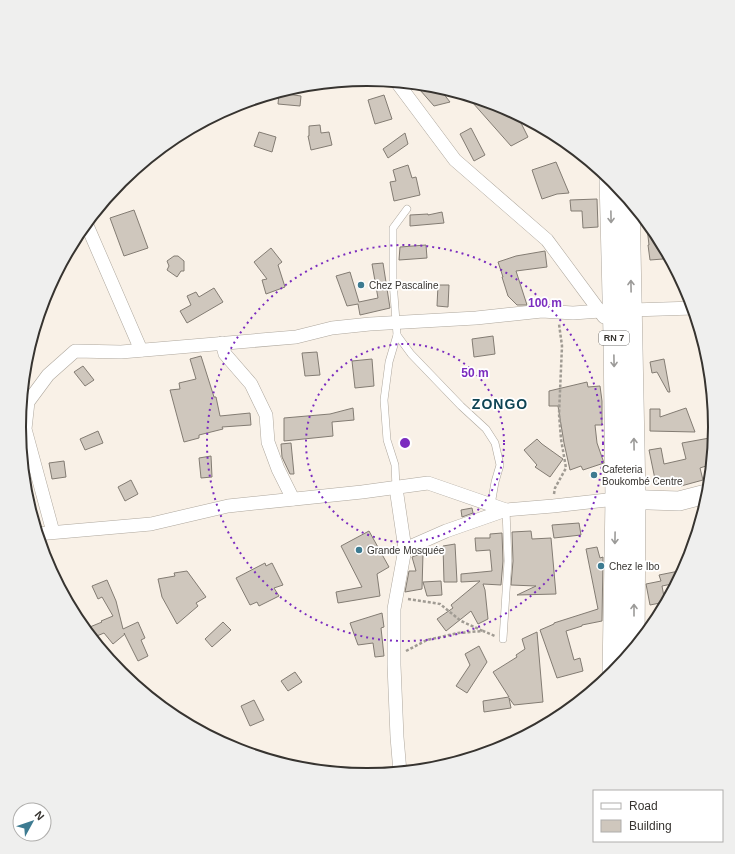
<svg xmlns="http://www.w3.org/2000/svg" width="735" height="854" font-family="Helvetica,sans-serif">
<rect width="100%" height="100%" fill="#f9f1e7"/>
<g fill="#cfc7bd" stroke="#837c73">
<polygon points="427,84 433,85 437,90 439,88 450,102 434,106 420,90"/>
<polygon points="279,93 301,96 300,106 278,104"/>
<polygon points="465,94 501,105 516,113 528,137 511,146"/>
<polygon points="384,95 392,119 375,124 368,100"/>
<polygon points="320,125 321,133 329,132 332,145 311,150 308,136 309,136 309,126"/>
<polygon points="471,128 485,155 474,161 460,134"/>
<polygon points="259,132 276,137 272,152 254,146"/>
<polygon points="405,133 408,144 388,158 383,149"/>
<polygon points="556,162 569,193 557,194 542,199 532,170"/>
<polygon points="408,165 412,178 416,177 420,195 394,201 390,182 396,181 393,170"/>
<polygon points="597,199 598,227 583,228 582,211 571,211 570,200"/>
<polygon points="134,210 148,248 124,256 110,218"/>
<polygon points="442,212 444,223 410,226 410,215 428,214 428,215"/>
<polygon points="646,219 657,234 661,241 663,259 650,260 648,245 649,245"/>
<polygon points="426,245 427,258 399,260 400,247"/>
<polygon points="271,248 282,262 278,265 285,287 266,294 262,280 267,279 254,262"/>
<polygon points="545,251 547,267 516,271 527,305 517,305 508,296 502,277 503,277 498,262 516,256"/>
<polygon points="174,256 178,256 184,261 184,271 181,271 177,277 167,270 169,266 167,261"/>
<polygon points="383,263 390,308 360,315 358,304 347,306 336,276 350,272 359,302 378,298 372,264"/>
<polygon points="438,285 449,285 448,307 437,306"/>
<polygon points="214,288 223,302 187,323 180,311 191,305 187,296 196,292 199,297"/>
<polygon points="493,336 495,354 474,357 472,339"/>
<polygon points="317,352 320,375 305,376 302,353"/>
<polygon points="201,356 214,397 216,397 220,416 250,413 251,425 222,427 223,429 199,435 199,438 184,442 170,390 180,389 179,383 196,379 190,359"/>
<polygon points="372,359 374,386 355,388 352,361"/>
<polygon points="664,359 670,392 668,392 657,372 652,373 650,362"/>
<polygon points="83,366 94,380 85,386 74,372"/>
<polygon points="587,382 588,387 600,386 602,401 602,425 595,425 597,443 604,463 583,470 581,466 570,470 564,443 558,406 549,406 549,391"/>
<polygon points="353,408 354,420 332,422 333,436 284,441 284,418 330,414"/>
<polygon points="686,408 695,432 650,431 650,409 660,409 660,417"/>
<polygon points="98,431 103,443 85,450 80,439"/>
<polygon points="715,437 712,464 700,468 703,480 681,486 679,478 656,484 649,450 661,448 664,464 686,459 682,443"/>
<polygon points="537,439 542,444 563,459 550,477 535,467 537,465 524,450"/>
<polygon points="291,443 294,474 290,474 282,457 281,444"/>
<polygon points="211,456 212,477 201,478 199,458"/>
<polygon points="64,461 66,477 52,479 49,463"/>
<polygon points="131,480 138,494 125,501 118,487"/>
<polygon points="472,508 473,513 462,517 461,510"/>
<polygon points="579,523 581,535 554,538 552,525"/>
<polygon points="369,531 389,567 377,574 380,596 338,603 336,592 362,587 341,546"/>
<polygon points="531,531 532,539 551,538 556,594 517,595 536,586 511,585 513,561 512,532"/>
<polygon points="502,533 503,561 501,585 483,584 485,590 488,619 478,624 471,611 446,631 437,619 453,608 451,605 480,581 461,582 461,574 492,571 490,550 476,551 475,538 490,538 490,534"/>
<polygon points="455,544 457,582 444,582 443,546"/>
<polygon points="597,547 600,558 603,557 602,621 582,625 582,626 566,631 574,660 580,658 583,671 557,678 540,630 554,624 554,623 598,609 586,549"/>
<polygon points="423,553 422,589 405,592 409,571 416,571 412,557"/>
<polygon points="265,563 266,566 272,563 283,585 274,588 279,596 259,606 257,602 250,605 236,578"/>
<polygon points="684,570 677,583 662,586 665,602 650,605 646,584 661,581 659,575"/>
<polygon points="187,571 206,597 196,603 198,606 177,624 162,597 158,579 175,576 174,573"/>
<polygon points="107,580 116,601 123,629 138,622 145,638 141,640 148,656 138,661 124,633 125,634 113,644 104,633 92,638 85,629 102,622 101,621 113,616 102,597 98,599 92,586"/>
<polygon points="441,581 442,595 427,596 423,582"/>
<polygon points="382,613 384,627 381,628 384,656 375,657 373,643 358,645 350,623"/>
<polygon points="223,622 231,630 212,647 205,639"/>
<polygon points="537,632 543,702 514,705 509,698 511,708 484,712 483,701 509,697 493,672 517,657 516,655 525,649 522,639"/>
<polygon points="479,646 487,662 467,693 456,686 470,665 465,654"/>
<polygon points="295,672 302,682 288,691 281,681"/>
<polygon points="254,700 264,720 250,726 241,706"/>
</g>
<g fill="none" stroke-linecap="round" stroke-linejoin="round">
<defs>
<g id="service">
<polyline points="407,209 393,228 393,281 397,335 411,354 461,406 486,429 495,443 500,465 495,482 491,505"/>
<polyline points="396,488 395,465 387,440 384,400 389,362 397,335"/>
<polyline points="503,639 508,561 506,510"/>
</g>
<g id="minor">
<polyline points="396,81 455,160 547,240 604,317"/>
<polyline points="86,223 141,350"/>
<polyline points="632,310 694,308"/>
<polyline points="222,343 225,354 251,384 266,415 268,442 278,469 293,499"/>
<polyline points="396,488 405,549 394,609 394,665 397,737 400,772"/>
<polyline points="53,532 25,429 28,402 48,375 75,351 121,352 296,337 332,328 370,324 476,318 542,311 573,313 614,310"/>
<polyline points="37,534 151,524 228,506 362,492 428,483 506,510 553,506 616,499"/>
<polyline points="405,549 446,531 506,510"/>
</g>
<polyline id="secondary" points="619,499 679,501 710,493"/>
<g id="primary">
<polyline points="610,178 614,335 616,499 613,674"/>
<polyline points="629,199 635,497 634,649"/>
</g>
</defs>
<use href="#service" stroke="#aea79d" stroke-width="8"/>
<use href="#minor" stroke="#aea79d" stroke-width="14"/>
<use href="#secondary" stroke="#aea79d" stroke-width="20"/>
<use href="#primary" stroke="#aea79d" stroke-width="22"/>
<g stroke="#a09b93" stroke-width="2.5" stroke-dasharray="3 2" stroke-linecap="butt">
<polyline points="554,494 555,488 566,468 561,439 559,414 562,346 559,324"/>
<polyline points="408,599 440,604 461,621 483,631"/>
<polyline points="406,651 427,640 458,633 483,631 495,636"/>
</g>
<use href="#service" stroke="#fff" stroke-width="7"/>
<use href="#minor" stroke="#fff" stroke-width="13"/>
<use href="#secondary" stroke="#fff" stroke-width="19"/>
<use href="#primary" stroke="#fff" stroke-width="21"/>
</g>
<defs><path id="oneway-shaft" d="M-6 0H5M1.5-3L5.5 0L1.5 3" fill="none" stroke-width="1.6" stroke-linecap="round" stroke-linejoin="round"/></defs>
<g stroke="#9b9a98">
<use href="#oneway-shaft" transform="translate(611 217) rotate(89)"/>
<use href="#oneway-shaft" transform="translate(631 286) rotate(-91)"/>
<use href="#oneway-shaft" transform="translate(614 361) rotate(89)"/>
<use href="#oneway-shaft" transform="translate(634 444) rotate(-91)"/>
<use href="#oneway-shaft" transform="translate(615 538) rotate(91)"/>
<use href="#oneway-shaft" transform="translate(634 610) rotate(-90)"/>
</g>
<g fill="none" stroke="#7b2cbf" stroke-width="2" stroke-dasharray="2 4">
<circle cx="405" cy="443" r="99"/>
<circle cx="405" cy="443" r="198"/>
</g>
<g fill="#3d7b91" stroke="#fff" stroke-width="1.5">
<circle cx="361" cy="285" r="4"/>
<circle cx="594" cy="475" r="4"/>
<circle cx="359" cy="550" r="4"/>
<circle cx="601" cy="566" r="4"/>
</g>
<g text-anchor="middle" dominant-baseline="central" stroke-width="3.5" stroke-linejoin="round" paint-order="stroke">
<rect fill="#fff" stroke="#73716e" stroke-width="1" x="599" y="331" width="30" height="14" rx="3"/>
<g font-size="9" font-weight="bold" fill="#373430">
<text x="614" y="338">RN 7</text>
</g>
<g font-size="10" fill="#373430" stroke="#fff" text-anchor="start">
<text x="369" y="285">Chez Pascaline</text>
<text x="602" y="469">Cafeteria<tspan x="602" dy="12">Boukombé Centre</tspan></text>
<text x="367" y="550">Grande Mosquée</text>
<text x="609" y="566">Chez le Ibo</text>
</g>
<g font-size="14" font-weight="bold" letter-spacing="1" fill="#0e4454" stroke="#fff">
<text x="500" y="404">ZONGO</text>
</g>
</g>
<path d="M0 0H735V854H0ZM26 427a341 341 0 1 1 682 0a341 341 0 1 1-682 0Z" fill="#efefee" fill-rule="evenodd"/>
<path fill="none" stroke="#373430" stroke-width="2" d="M26 427a341 341 0 1 1 682 0a341 341 0 1 1-682 0Z"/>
<circle cx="405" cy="443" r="6" fill="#7b2cbf" stroke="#fff" stroke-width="2"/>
<g font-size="12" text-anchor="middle" font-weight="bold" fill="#7b2cbf" stroke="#fff" stroke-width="3.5" stroke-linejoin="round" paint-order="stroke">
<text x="545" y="307">100 m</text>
<text x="475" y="377">50 m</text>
</g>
<rect x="593" y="790" width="130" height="52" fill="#ffffff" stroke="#afaeac"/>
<rect x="601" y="803" width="20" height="6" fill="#ffffff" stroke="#afaeac"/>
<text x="629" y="810" font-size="12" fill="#373430">Road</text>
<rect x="601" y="820" width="20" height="12" fill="#cfc7bd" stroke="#afaeac"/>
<text x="629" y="830" font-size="12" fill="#373430">Building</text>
<g transform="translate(32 822) rotate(50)"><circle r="19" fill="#ffffff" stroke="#afaeac"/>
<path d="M0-3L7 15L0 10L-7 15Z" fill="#3d7b91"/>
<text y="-6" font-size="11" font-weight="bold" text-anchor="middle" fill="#373430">N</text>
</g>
</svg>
